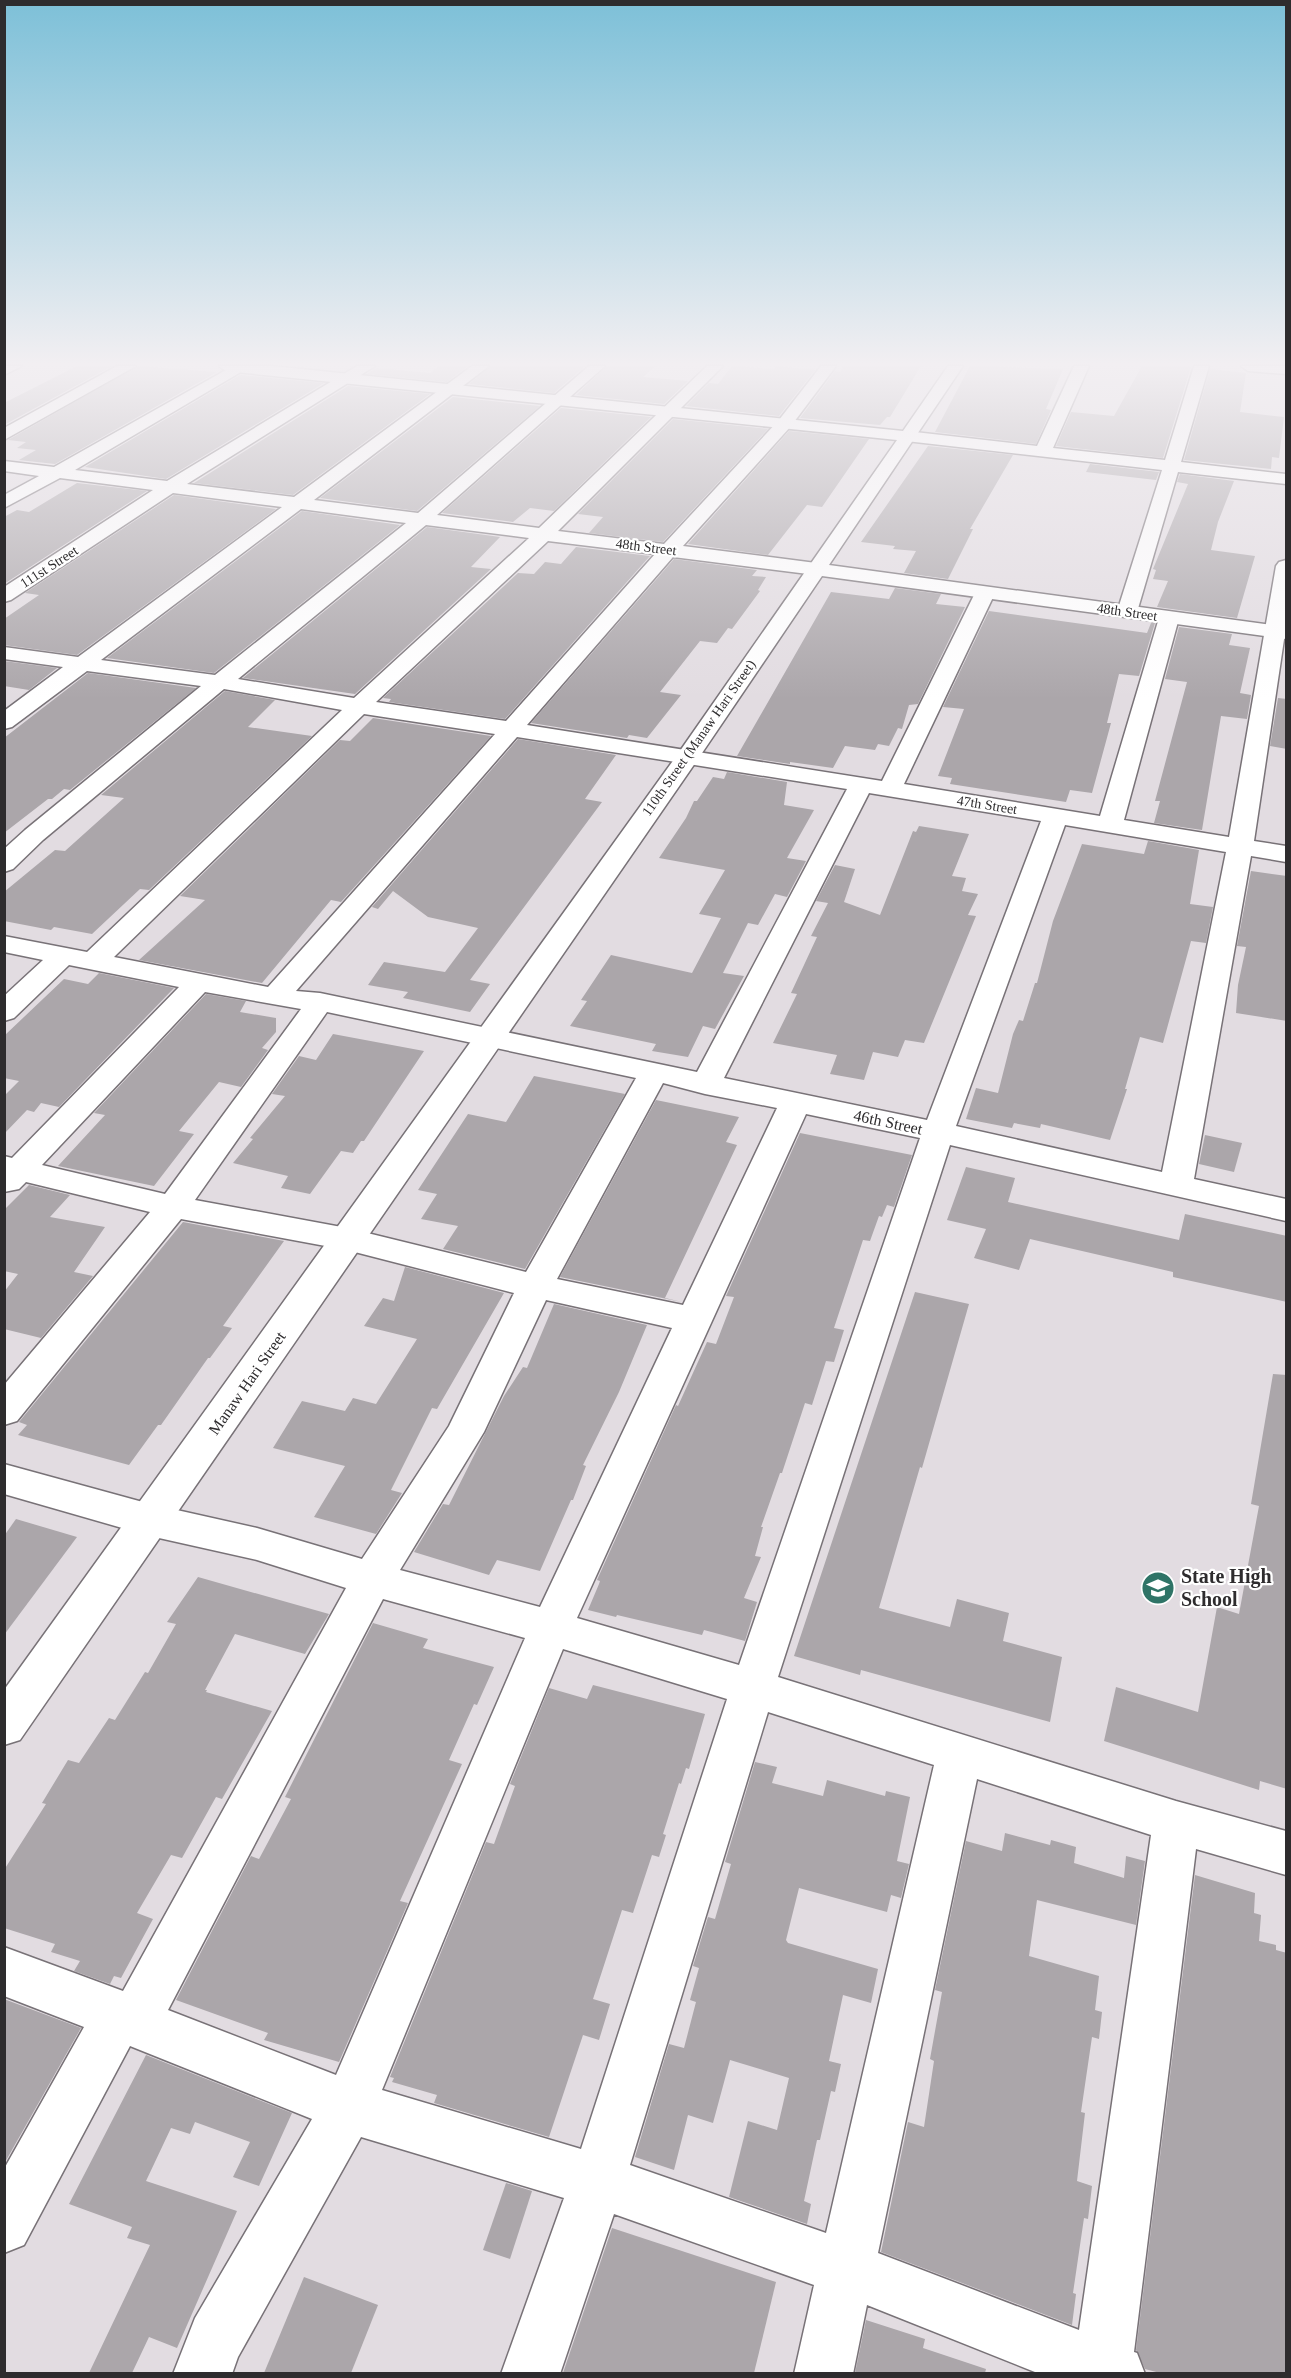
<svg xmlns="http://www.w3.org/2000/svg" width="1291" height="2378" font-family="'Times New Roman',serif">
<rect width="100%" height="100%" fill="#e2dce1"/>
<g fill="#aba6aa">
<polygon points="77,366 112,366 4,425 4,403"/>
<polygon points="138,366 217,372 55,464 19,460 36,450 17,448 26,442 8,440"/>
<polygon points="439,366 468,366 447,382 367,374 376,368 430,373"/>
<polygon points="491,366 585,366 554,393 469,384"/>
<polygon points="607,366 655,366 643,377 688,381 664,404 576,395"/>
<polygon points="732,366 774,369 776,366 815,370 779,416 686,406 709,383 718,384"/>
<polygon points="843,366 921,366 890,417 887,417 880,425 800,418 835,371 840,372"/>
<polygon points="970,366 1063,369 1046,409 1051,410 1036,444 935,432"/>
<polygon points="1142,366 1191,367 1163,458 1056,446 1071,412 1114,416"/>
<polygon points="1210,369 1246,373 1240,412 1284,417 1279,458 1272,457 1271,469 1184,460"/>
<polygon points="240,375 324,383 166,479 85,467"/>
<polygon points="348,386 430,394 293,495 194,483"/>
<polygon points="453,397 540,406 417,511 320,498"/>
<polygon points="561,408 651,417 554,511 530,508 513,522 442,513"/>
<polygon points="673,419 768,429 663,542 589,533 603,517 578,514"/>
<polygon points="789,431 869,439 822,507 807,505 768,555 688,544"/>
<polygon points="928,446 1013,455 970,529 973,529 948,579 904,573 916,551 893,549 895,546 861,542"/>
<polygon points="1090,464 1159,472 1156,480 1086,472"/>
<polygon points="1180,474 1234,481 1218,522 1211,550 1255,556 1237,618 1157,607 1168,581 1153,579 1156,570 1153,569 1188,484 1177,482"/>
<polygon points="77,483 147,491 4,584 4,517 17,510 29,512"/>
<polygon points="174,495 276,509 77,655 4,645 4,619 39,595 25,593"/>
<polygon points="302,511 400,525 214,673 107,658"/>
<polygon points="427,527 500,537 471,567 491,569 355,694 243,678"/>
<polygon points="576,547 650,556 505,719 389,702 391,699 383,698 518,573 534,574 545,562 561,564"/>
<polygon points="674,559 757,570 752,576 766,577 758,590 760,591 732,629 728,628 717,643 700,641 660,692 681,695 647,738 629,735 627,738 531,723"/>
<polygon points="895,588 941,594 936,604 965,607 918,704 909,705 902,729 898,728 889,746 878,744 875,750 845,746 833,768 790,762 790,764 737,756 831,592 889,599"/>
<polygon points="989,611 1147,633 1151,623 1155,623 1139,676 1119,674 1107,723 1111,723 1092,793 1070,790 1066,802 950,784 952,778 938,776 964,709 943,707"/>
<polygon points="1179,627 1232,634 1229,645 1250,648 1240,693 1251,695 1247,719 1221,716 1202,830 1154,823 1160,801 1155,801 1187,682 1165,679"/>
<polygon points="4,661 57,668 29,690 4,686"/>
<polygon points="88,673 196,688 70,790 64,789 52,799 48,799 4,833 4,738"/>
<polygon points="225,691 275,700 248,727 312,736 149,890 140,889 92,934 54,927 51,930 4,921 4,892 55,850 65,851 124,798 101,795"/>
<polygon points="1278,698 1287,699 1287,749 1270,746"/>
<polygon points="373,718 491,736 341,902 331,900 262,983 139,960 205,900 180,896 340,740 350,741"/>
<polygon points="518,739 616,755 585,799 602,802 470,980 490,984 470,1012 403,998 408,992 368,985 384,962 445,972 478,928 428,917 393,891 378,909 372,907"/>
<polygon points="727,772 787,782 784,805 814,810 787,858 806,861 787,897 775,894 758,925 748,923 723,973 744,976 715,1029 703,1026 688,1057 652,1051 656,1044 570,1026 587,1001 581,1000 611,955 692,973 721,918 699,914 725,870 659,858 686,818 694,801 697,801 713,777 724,779"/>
<polygon points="919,826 969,834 952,876 966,878 962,891 978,894 968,915 976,916 924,1043 905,1040 898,1057 873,1052 864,1080 830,1074 837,1055 773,1043 797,994 791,993 817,937 811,936 828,903 816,901 835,865 855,869 844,902 880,915 913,831 916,832"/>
<polygon points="1148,841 1199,850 1190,904 1213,907 1206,943 1191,941 1163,1043 1140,1037 1125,1089 1127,1089 1110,1140 1041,1124 1040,1128 1014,1123 1012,1128 966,1119 976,1088 998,1093 1013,1034 1019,1020 1023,1021 1035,983 1037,983 1053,921 1082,844 1144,854"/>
<polygon points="1251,871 1287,876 1287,1021 1236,1013 1238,985 1246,947 1237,946"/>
<polygon points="99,973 174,988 59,1107 41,1103 34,1112 27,1110 4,1134 4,1096 19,1081 4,1078 4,1036 64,979 88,984"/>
<polygon points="206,994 246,1001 240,1012 276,1018 276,1032 262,1048 268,1050 241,1087 219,1082 179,1131 194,1134 154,1186 58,1166 105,1115 94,1113"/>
<polygon points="333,1034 424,1051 364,1141 361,1141 353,1153 341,1151 310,1194 281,1188 288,1176 233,1163 253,1139 250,1138 285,1096 272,1094 299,1056 316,1060"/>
<polygon points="534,1076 625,1094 525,1269 443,1249 458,1226 421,1219 437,1194 418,1190 468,1114 506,1122"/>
<polygon points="656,1100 739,1117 726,1142 737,1145 665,1298 682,1302 560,1277"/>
<polygon points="800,1133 912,1155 894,1207 887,1205 882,1217 879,1216 870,1241 863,1240 834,1328 844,1330 834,1362 826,1361 812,1405 805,1403 782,1473 780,1473 761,1527 763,1527 755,1556 761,1557 744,1598 757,1602 745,1641 704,1630 702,1635 617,1615 616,1617 588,1610 599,1584 600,1581 597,1580 676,1405 678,1406 707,1342 716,1344 734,1297 726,1296"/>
<polygon points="1205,1135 1242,1143 1234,1172 1199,1164"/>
<polygon points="966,1167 1015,1178 1008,1202 1179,1240 1185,1214 1287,1236 1287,1302 1173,1277 1173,1272 1030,1239 1019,1270 974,1258 986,1229 947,1220"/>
<polygon points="29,1185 70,1195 50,1217 105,1227 74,1272 93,1276 41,1338 4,1329 4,1292 18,1274 4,1271 4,1210"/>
<polygon points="183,1222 284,1241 223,1326 232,1328 210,1358 208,1358 161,1425 158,1425 129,1465 18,1435 27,1425 19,1422"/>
<polygon points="405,1267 504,1293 437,1409 432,1408 391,1490 402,1493 376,1534 314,1517 345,1466 273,1448 302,1401 345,1411 353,1398 376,1404 417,1339 364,1326 383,1298 394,1301"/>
<polygon points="915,1292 969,1304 922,1468 920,1467 879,1608 950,1627 957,1599 1009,1613 1003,1641 1062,1657 1050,1722 861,1670 860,1675 794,1656"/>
<polygon points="554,1304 647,1325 619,1392 583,1465 586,1466 573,1500 571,1500 540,1571 497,1560 489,1575 414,1552 443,1504 449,1505 504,1396 523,1367 527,1368"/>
<polygon points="1273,1374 1287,1375 1287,1789 1260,1781 1259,1790 1104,1741 1116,1687 1198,1712 1217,1607 1239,1614 1259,1506 1251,1504"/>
<polygon points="16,1519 77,1537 4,1635 4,1536"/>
<polygon points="198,1577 329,1614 305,1654 235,1634 205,1690 207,1690 206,1692 272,1711 222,1799 216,1797 182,1858 171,1855 137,1913 153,1919 121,1978 114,1976 110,1984 74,1971 80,1961 51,1952 55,1944 4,1928 4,1870 46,1804 42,1803 68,1760 79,1763 109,1718 115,1720 145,1672 148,1673 176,1624 167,1622"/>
<polygon points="373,1623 428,1639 423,1648 494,1667 477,1705 474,1704 449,1760 462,1764 400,1901 408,1903 339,2062 264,2040 268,2033 176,2000 251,1856 259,1859 291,1799 285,1797"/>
<polygon points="593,1685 705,1714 689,1769 686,1768 681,1784 679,1783 663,1834 666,1835 659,1857 652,1855 633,1913 622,1910 593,1999 610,2004 599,2040 583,2035 549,2137 434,2103 437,2095 392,2082 394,2078 390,2077 486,1842 494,1844 515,1786 510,1784 549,1688 587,1699"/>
<polygon points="755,1762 777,1767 772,1783 823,1796 827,1780 885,1796 886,1791 910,1797 897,1861 909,1864 901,1898 891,1895 887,1912 799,1888 786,1940 788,1943 878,1969 871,2003 843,1995 829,2061 841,2064 835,2092 831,2091 820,2140 817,2140 804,2201 811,2204 807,2224 729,2197 748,2121 777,2130 789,2078 730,2060 713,2123 688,2115 674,2170 635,2157 669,2044 684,2048 696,2002 690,2000 699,1968 693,1966 708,1917 715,1919 731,1864 725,1862"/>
<polygon points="1005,1833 1050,1845 1051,1840 1076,1847 1074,1863 1124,1878 1126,1856 1145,1861 1136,1925 1037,1900 1029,1956 1099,1976 1095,2010 1102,2012 1099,2039 1092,2037 1081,2112 1085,2113 1077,2181 1092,2186 1088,2219 1084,2218 1073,2293 1076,2294 1072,2325 881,2252 908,2122 924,2127 934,2061 930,2059 942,1992 935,1990 966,1841 1002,1851"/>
<polygon points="1195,1875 1255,1893 1254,1913 1261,1915 1259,1941 1276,1945 1276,1950 1287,1953 1287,2373 1160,2373 1145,2369 1136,2350"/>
<polygon points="4,1999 81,2028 4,2164"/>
<polygon points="146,2055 292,2113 259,2186 233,2177 250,2142 195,2122 190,2134 171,2128 146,2181 237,2211 177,2348 149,2337 132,2373 89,2373 150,2245 127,2238 132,2227 69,2204"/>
<polygon points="506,2183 532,2191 510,2259 483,2250"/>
<polygon points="612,2228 776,2282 754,2373 563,2373"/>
<polygon points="304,2277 378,2305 351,2373 264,2373"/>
<polygon points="866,2320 925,2339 923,2348 986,2369 985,2373 855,2373"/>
</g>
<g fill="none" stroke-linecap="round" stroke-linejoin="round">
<defs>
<g id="street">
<polygon points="4,366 22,366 4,375"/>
<polygon points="117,366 136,366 4,440 4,428"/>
<path d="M233 366H251L75 470 167 481 357 366H375L187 484 294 497 472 366H489L314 500 418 513 589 366H605L437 515 539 528 707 366H723L558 531 664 544 779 420 821 366H836L791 426 683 546 816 563 823 565 826 569 823 573 816 575 673 557 527 725 882 781 975 593 978 589H992L995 593 904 784 1100 816 1159 618 1162 614 1169 612 1176 614 1179 618 1124 820 1229 837 1276 566 1279 562 1286 560V626L1254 841 1286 846V862L1251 856 1194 1179 1286 1199V1221L950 1145 778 1677 1176 1801 1286 1831V1875L1196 1849 1134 2352 1137 2353 1145 2374H1040L867 2305 853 2374H794L814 2285 614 2214 560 2374H501L564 2198 361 2137 238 2357 232 2374H173L195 2318 312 2119 130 2046 24 2245 4 2253V2169L84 2027 4 1996V1947L123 1991 346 1588 257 1560 150 1536 4 1494V1464L150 1504 257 1528 362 1559 449 1426 514 1293 347 1250 181 1219 17 1421 4 1425V1385L150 1212 26 1182 19 1189 4 1192V1156L12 1158 179 987 69 965 14 1018 4 1021V996L43 960 4 952V936L87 952 342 710 224 689 43 840 13 869 4 872V849L25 830 201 686 87 671 12 727 4 729V711L63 667 4 659V647L78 657 282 507 173 493 11 600 4 602V587L153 490 60 478 4 508V495L39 476 4 471V461L54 467ZM301 509 406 523 215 675 101 660ZM426 525 529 538 354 698 238 679ZM548 541 655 554 506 721 376 702ZM364 714 495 734 268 987 114 957ZM517 737 847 789 697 1072 320 993 296 991ZM869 793 1041 821 927 1120 724 1078ZM1065 825 1226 852 1162 1172 956 1126ZM205 992 301 1009 165 1194 42 1165ZM327 1012 636 1078 526 1272 347 1228 195 1200ZM663 1083 705 1094 777 1108 683 1305 557 1279ZM806 1114 920 1138 739 1665 577 1618ZM546 1300 672 1328 540 1607 400 1570 484 1432ZM383 1599 525 1638 336 2075 168 2010ZM563 1649 727 1699 581 2149 382 2090ZM768 1712 934 1765 826 2233 630 2165ZM977 1779 1151 1835 1079 2330 878 2253Z"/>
<polygon points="1074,366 1089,366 1053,448 1165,460 1194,366 1209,366 1181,462 1286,474 1286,484 1178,472 1137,612 1134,616 1120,616 1117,612 1162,470 906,441 898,436 906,431 1037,446"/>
<polygon points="1241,366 1286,366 1286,374 1248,371"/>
</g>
<polygon id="secondary" points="219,366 272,366 903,431 948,366 963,366 829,565 1286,627 1286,639 822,576 700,756 20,1740 4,1745 4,1690 680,751 897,440 226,371"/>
</defs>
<use href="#street" stroke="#787277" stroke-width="3"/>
<use href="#secondary" stroke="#787277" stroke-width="3"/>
<use href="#street" fill="#fff" fill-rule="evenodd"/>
<use href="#secondary" fill="#fff" fill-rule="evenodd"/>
</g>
<linearGradient id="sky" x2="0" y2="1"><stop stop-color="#7dc0d8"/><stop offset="0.52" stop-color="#f2eff2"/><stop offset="1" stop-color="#f2eff2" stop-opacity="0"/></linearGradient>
<rect width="1291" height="699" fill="url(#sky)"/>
<defs>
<symbol id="school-disc" viewBox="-11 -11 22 22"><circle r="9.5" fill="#2f7467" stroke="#fff"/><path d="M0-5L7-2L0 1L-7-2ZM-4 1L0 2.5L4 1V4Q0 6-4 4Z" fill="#fff"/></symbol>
</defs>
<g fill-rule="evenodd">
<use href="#school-disc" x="1139" y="1569" width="38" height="38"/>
</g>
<g text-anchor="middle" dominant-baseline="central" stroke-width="4.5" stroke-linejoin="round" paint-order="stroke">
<g font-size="14" fill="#2e2c2e" stroke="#fff">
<text transform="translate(646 547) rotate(7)">48th Street</text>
<text transform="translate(49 567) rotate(-33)">111st Street</text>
<text transform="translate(1127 612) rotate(8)">48th Street</text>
<text transform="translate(699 738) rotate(-55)">110th Street (Manaw Hari Street)</text>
<text transform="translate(987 805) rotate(9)">47th Street</text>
</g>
<g font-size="16" fill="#2e2c2e" stroke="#fff">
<text transform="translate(888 1122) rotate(12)">46th Street</text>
<text transform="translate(247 1383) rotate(-55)">Manaw Hari Street</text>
</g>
<g font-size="20" font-weight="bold" fill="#2e2c2e" stroke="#fff" text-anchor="start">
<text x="1181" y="1576">State High<tspan x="1181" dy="23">School</tspan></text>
</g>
</g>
<rect width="1291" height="2378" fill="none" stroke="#2e2c2e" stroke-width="12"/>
</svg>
